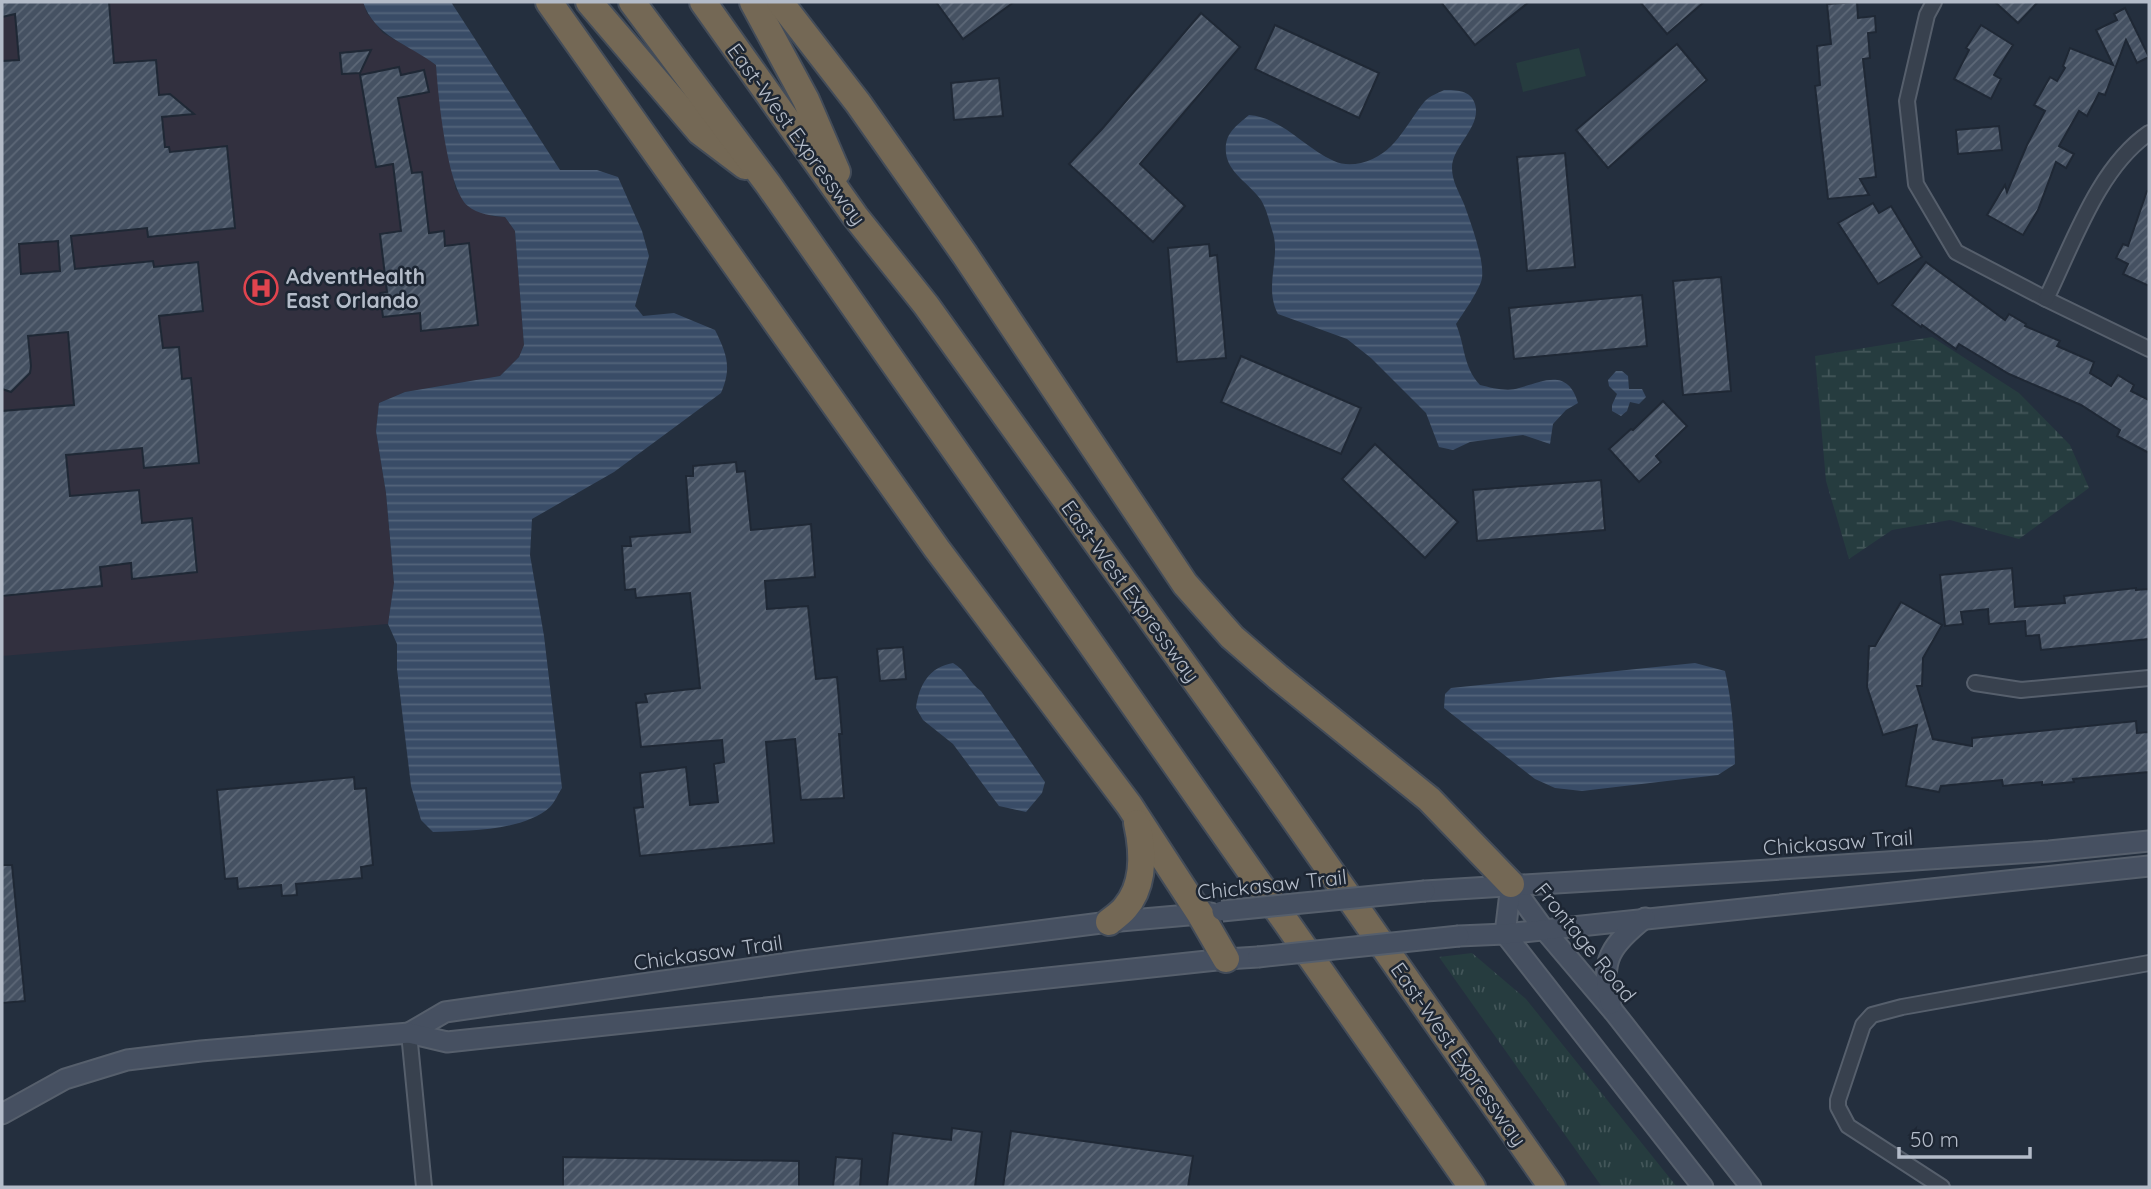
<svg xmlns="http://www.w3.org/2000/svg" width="2151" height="1189" font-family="Quicksand,sans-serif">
<defs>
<pattern id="grass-tufts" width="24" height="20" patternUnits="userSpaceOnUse" patternTransform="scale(1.75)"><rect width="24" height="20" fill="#263c3f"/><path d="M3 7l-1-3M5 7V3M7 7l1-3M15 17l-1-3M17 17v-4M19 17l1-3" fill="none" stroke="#435659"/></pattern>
<pattern id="wetland-marsh" width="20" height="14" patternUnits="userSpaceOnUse" patternTransform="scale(1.75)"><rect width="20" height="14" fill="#263c3f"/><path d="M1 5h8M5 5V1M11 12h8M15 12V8" fill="none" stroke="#435659"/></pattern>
<pattern id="water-rules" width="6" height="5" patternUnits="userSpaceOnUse" patternTransform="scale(1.75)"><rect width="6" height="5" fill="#394c67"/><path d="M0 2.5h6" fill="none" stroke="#53647b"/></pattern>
<pattern id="building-hatch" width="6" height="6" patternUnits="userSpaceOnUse" patternTransform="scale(1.75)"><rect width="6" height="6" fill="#455162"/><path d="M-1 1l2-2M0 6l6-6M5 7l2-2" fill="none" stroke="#5d6877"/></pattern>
</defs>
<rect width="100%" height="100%" fill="#242f3e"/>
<polygon fill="#32303f" points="2,2 363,2 367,13 383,33 421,54 436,65 447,146 456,190 492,216 505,217 515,231 524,345 519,357 500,376 405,392 379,403 376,431 386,493 394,584 388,624 2,656"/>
<polygon fill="url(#grass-tufts)" points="1472,953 1526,999 1677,1187 1602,1187 1439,957"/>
<polygon fill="url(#wetland-marsh)" points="1932,337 2019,393 2070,445 2089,488 2019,539 1950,520 1892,530 1849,559 1826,481 1815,356"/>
<polygon fill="#263c3f" points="1579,48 1586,76 1523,92 1516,63"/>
<g fill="url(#water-rules)">
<path d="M363 2H451L560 170H597L618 177 642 231 649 256 635 306 643 316 674 313 715 330C727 354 732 368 721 393L614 472 532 519 530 555 544 636 562 788C558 794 555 802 550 807 524 831 467 831 433 832L421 820 411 786 397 669V644L388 624 394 583 386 493 376 431 379 403 405 392 500 376 519 357 524 345 515 231 505 217C493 216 477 214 468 206 447 189 438 95 436 65 409 44 375 37 363 2Z"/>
<path d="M1444 90C1456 90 1471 90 1475 104 1482 127 1452 146 1452 168 1452 181 1459 192 1464 204 1470 221 1487 265 1481 282 1476 295 1464 312 1456 324 1465 345 1463 367 1480 385 1492 388 1508 392 1519 388 1544 381 1568 368 1578 403L1566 410 1553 424 1550 444 1523 435 1470 442 1453 450 1439 447 1426 413 1371 358 1347 339 1278 314C1263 286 1282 257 1272 230 1269 220 1266 208 1261 200 1250 184 1228 173 1226 153 1224 134 1235 127 1249 115 1283 118 1304 148 1334 161 1342 165 1352 165 1361 163 1395 155 1405 125 1425 101 1430 96 1438 93 1444 90Z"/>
<polygon points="1616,371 1622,371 1628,376 1629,389 1642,389 1646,397 1639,404 1630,402 1627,411 1621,416 1612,411 1612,405 1617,394 1609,386 1608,380"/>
<path d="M953 663C966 670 969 683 981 691L1045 782 1042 793 1026 812 999 806 953 744 923 720 916 708C919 685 929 667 953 663Z"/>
<path d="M1695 663 1725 671C1732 702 1734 732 1735 764L1718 775 1582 791 1555 788 1535 779 1444 708 1445 694 1451 688Z"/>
</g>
<g fill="url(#building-hatch)" stroke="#1f2835" stroke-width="2" fill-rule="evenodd">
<path d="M2 2H109L114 63 156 60 159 95 170 94 194 114 162 117 165 147H169L170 152 227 146 235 228 148 237 147 228 71 236 75 269 153 261 154 267 198 262 203 311 159 316 163 348 179 347 182 379 191 378 199 463 144 468 142 448 66 455 70 496 139 490 142 523 192 518 197 572 132 579 131 563 100 567 102 586 2 596V411L74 405 68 332 28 336 31 366 30 373 11 392 2 389V61L19 60 15 14 2 17ZM58 241 60 271 21 274 19 244Z"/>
<polygon points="936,2 1014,2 963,39"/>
<polygon points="1441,2 1529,2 1475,45"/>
<polygon points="1640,2 1704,2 1667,34"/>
<polygon points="1857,2 1858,18 1875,16 1876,32 1868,33 1870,58 1863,59 1876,177 1860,179 1869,195 1828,199 1815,86 1820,85 1817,46 1831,44 1827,4"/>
<polygon points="1995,2 2038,2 2018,23"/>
<polygon points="2125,8 2149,57 2137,63 2126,40 2105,95 2099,93 2087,116 2079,111 2059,146 2074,154 2066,168 2056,162 2038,210 2023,235 1987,215 2005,185 2007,192 2027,145 2045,111 2034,105 2050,77 2057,81 2065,68 2063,66 2070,48 2113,65 2096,30 2117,20 2114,14"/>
<polygon points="1201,13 1240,47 1140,164 1185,206 1153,242 1069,164 1102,129"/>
<polygon points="1275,25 1379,73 1359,118 1255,69"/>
<polygon points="1981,25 2013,45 1994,75 2001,79 1991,99 1954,79 1969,50 1966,48"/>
<polygon points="1677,44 1707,80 1608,168 1576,130"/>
<polygon points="371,50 360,73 342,74 340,53"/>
<polygon points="399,67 401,75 424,70 429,92 398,98 412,173 422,172 429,233 444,231 445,246 469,243 478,325 421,331 420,313 383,317 380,293 387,292 380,234 401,231 393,164 376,167 360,75"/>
<polygon points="999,78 1003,116 954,120 951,83"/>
<polygon points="1999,126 2002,150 1958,154 1956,130"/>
<polygon points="1565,153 1575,267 1527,271 1517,157"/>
<polygon points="2147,191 2149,191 2149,286 2123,274 2128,264 2116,258 2123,244 2128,246"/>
<polygon points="1873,203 1879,213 1891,206 1922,257 1878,284 1838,223"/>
<polygon points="1209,244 1210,256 1217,255 1226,358 1177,362 1168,248"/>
<polygon points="1926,262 2005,320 2009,314 2026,324 2025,326 2060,341 2057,346 2094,362 2090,373 2111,386 2118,375 2134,385 2131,391 2149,400 2149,453 2117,436 2120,430 2081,405 2009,374 1959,344 1956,349 1922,325 1921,327 1892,305"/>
<polygon points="1721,277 1731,391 1683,395 1673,281"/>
<polygon points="1642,295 1647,346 1514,359 1509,308"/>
<polygon points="1241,356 1361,408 1341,454 1221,402"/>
<polygon points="1663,401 1687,426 1656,456 1661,462 1639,482 1609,449 1631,429 1633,430"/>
<polygon points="1375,444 1458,522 1425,558 1342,479"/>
<polygon points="736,462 737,472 745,471 751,530 811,524 815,577 765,581 767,609 808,606 816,679 837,677 842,734 839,734 844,798 801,800 795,739 766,742 774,843 640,856 634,808 643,807 640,773 686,767 690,805 718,802 714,764 724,762 722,740 641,747 636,703 647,702 645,694 700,688 690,593 636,598 635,589 625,590 622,546 631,546 630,537 690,532 686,476 693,476 693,466"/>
<polygon points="1601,480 1605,530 1477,541 1473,490"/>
<polygon points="2012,568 2015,607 2065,603 2064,596 2136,588 2136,590 2149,589 2149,639 2041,650 2039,635 2026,636 2025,621 1989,624 1988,609 1961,612 1963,624 1945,626 1940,575"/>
<polygon points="1901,602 1942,625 1923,658 1922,686 1917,686 1933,739 1972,746 1972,738 2136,721 2137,733 2149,732 2149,772 2073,779 2074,782 2042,785 2042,782 2003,786 2002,780 1941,786 1939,792 1906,786 1917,725 1883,735 1867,687 1869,646 1875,646"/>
<polygon points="903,647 906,679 880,681 877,649"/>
<polygon points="354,777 355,789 366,788 373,865 361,867 362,878 296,884 297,895 282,896 281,885 238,889 237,878 225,879 217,790"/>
<polygon points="2,865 12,865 25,1001 2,1003"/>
<polygon points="952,1128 982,1132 975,1187 887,1187 893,1133 951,1140"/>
<polygon points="1011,1131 1193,1156 1188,1187 1003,1187"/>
<polygon points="563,1157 799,1161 799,1187 563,1187"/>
<polygon points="836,1157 862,1159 860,1187 833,1187"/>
</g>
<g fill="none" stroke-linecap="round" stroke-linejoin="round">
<defs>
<g id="street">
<polyline points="1934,2 1927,15 1907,101 1916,184 1956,252 2046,299 2149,349"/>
<path d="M2046 299C2073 244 2098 168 2149 133"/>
<polyline points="1975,683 2021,690 2149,678"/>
<polyline points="409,1033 424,1187"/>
<polyline points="1942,1187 1848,1126 1838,1107 1838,1100 1863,1025 1872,1015 1902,1007 2149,963"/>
</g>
<g id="secondary">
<polyline points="1511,884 1543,928 1614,1012 1751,1187"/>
<polyline points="1511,884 1505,934 1703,1187"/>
<polyline points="1425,891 1753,871 2049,851 2149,841"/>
<polyline points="1459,936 1505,934 2149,866"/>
<path d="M1611 1004C1598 961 1612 944 1645 918"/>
<polyline points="409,1033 445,1012 803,961 1109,922 1211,913"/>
<polyline points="2,1114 65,1079 127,1060 201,1051 409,1033 447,1042 1226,959 1258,957"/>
</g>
<g id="highway">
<polyline points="549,2 937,549 1129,805 1200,914 1226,959"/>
<polyline points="589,2 700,132 745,166"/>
<polyline points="632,2 768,184 1472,1187"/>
<polyline points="703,2 855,216 926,305 1266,779 1552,1187"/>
<polyline points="753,2 806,100 837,172"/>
<polyline points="780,2 858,103 965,255 1185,584 1232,637 1278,677 1429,799 1511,884"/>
<path d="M1109 922C1114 918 1121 913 1125 908 1145 885 1143 850 1137 823"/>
</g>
</defs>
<use href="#street" stroke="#565f6c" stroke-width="18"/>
<use href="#secondary" stroke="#565f6c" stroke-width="23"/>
<use href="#highway" stroke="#434c59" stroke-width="30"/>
<use href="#street" stroke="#38414e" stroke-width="14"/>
<use href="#secondary" stroke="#465061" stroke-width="19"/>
<use href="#highway" stroke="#746855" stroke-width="26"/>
<defs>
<g id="secondary-bridge">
<polyline points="1222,911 1425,891"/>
<polyline points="1258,957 1459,936"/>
</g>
</defs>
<use href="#secondary-bridge" stroke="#565f6c" stroke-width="23" stroke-linecap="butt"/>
<use href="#secondary-bridge" stroke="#465061" stroke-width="19"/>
</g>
<defs>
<symbol id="hospital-ring" viewBox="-11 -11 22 22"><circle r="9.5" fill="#1d2633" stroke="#e0444e" stroke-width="1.5"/><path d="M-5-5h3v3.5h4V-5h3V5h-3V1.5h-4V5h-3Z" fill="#e0444e"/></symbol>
</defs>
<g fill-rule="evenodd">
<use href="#hospital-ring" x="242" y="269" width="38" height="38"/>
</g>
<g text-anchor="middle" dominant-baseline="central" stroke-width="5" stroke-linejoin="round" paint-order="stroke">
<g font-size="21" fill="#b4bcc9" stroke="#1d2633">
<text transform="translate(797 134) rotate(54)">East-West Expressway</text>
<text transform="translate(1131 591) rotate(54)">East-West Expressway</text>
<text transform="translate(1838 842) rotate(-4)">Chickasaw Trail</text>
<text transform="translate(1272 884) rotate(-6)">Chickasaw Trail</text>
<text transform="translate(1586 942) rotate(51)">Frontage Road</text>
<text transform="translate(708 952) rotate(-8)">Chickasaw Trail</text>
<text transform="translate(1459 1054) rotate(55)">East-West Expressway</text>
</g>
<g font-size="21" font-weight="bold" fill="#b4bcc9" stroke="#1d2633" text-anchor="start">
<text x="286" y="276">AdventHealth<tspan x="286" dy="24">East Orlando</tspan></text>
</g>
</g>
<rect width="2151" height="1189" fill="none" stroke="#b4bcc9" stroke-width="7"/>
<path d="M1899 1147v10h131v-10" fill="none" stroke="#b4bcc9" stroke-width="3.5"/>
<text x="1910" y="1147" font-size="21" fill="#b4bcc9" stroke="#1d2633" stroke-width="5" paint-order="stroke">50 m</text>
</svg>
